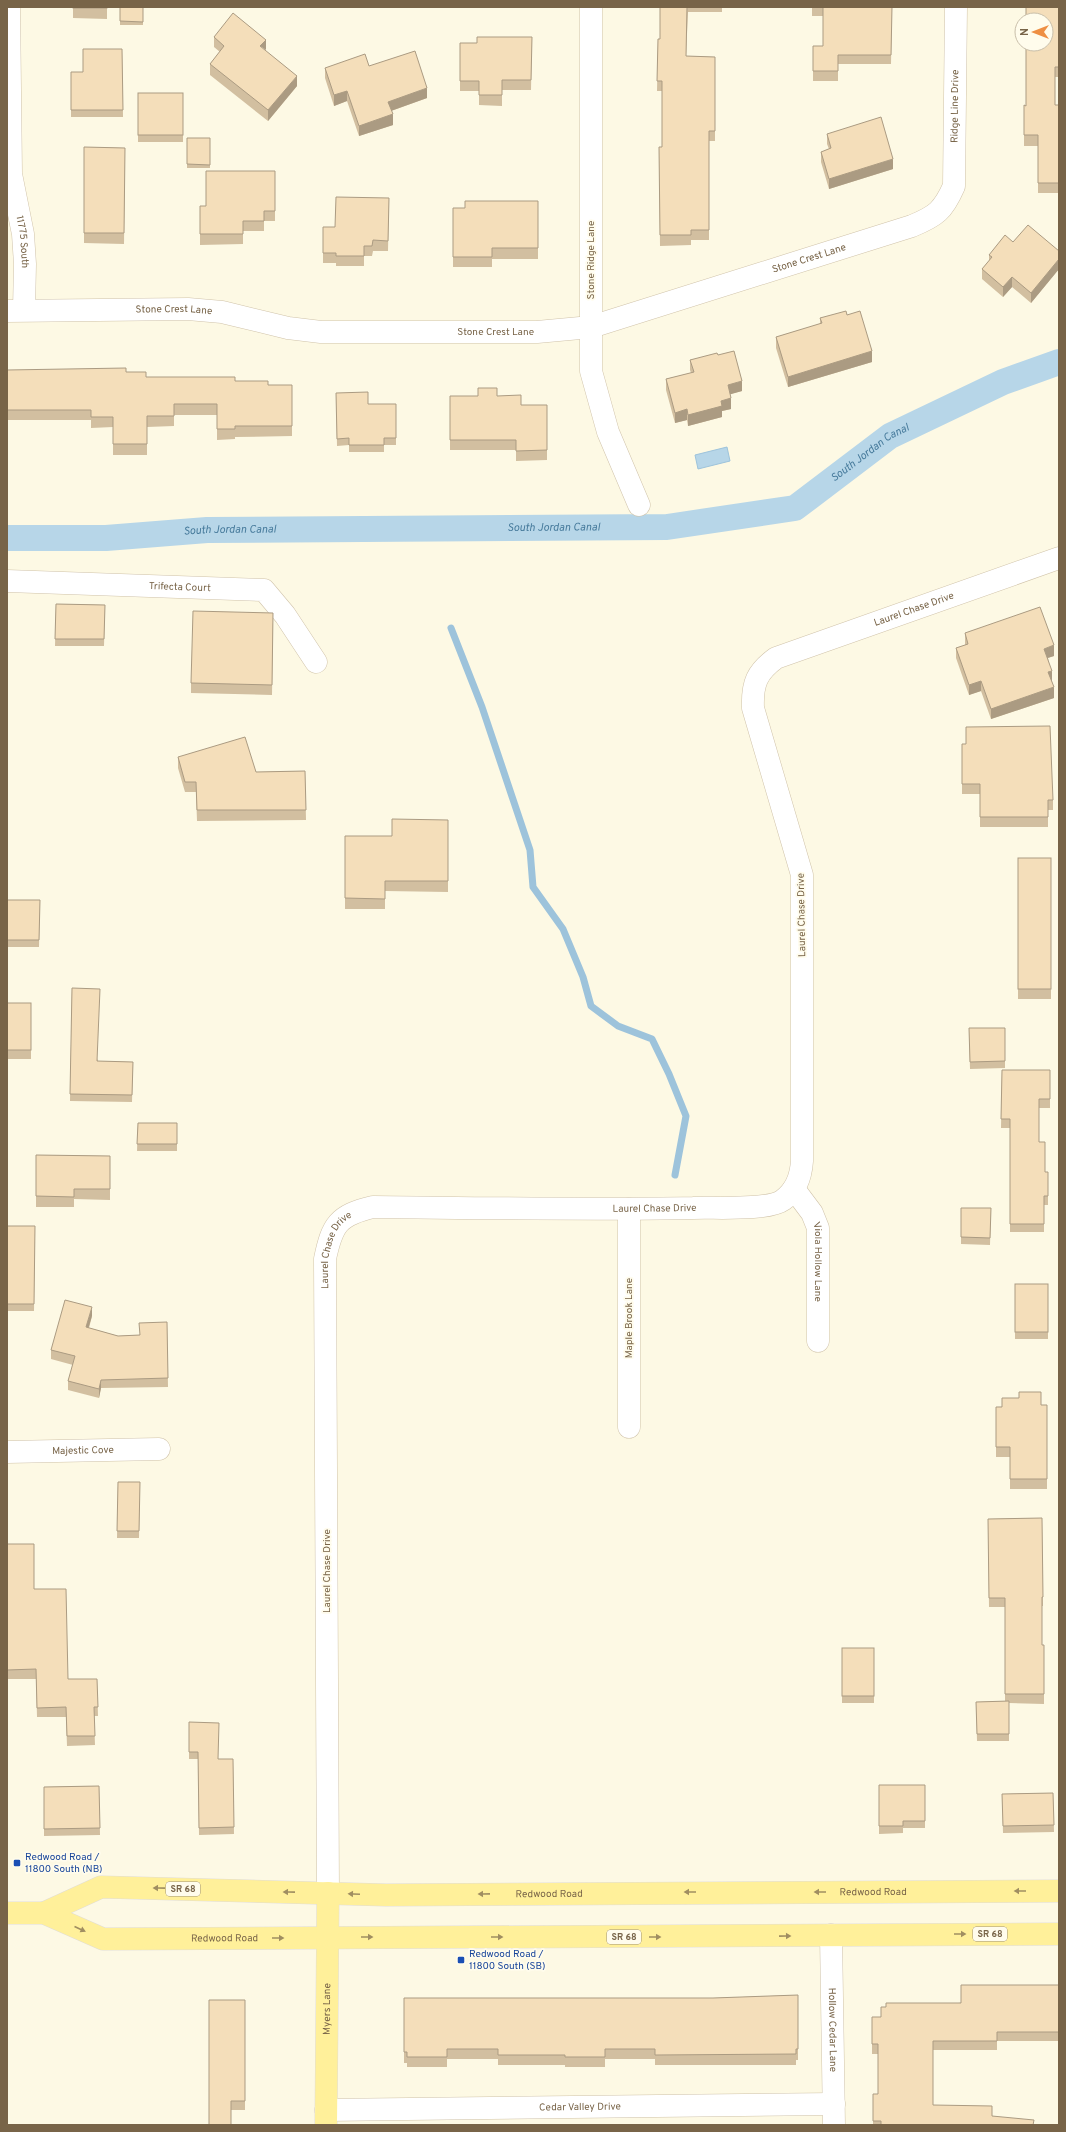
<svg xmlns="http://www.w3.org/2000/svg" width="1066" height="2132" font-family="Overpass,sans-serif">
<rect width="100%" height="100%" fill="#fdf9e4"/>
<polygon fill="#b7d6e8" stroke="#9dc3db" points="727,447 730,461 698,469 695,455"/>
<g fill="none" stroke-linecap="round" stroke-linejoin="round">
<polyline stroke="#9dc3db" stroke-width="7" points="451,628 482,707 530,850 533,887 563,929 583,977 591,1006 618,1026 652,1039 669,1074 686,1116 675,1175"/>
<path stroke="#b7d6e8" stroke-width="26" id="s1" d="M7 538H106L207 530 667 527 795 508 890 436 1003 382 1059 362"/>
<defs>
<g id="minor">
<path id="s2" d="M9 7 11 174 23 234 25 264 24 309"/>
<polyline points="591,7 591,371 608,432 639,505"/>
<path id="s3" d="M7 311 188 309 222 312 288 328 321 332H537L591 327 912 226C936 216 943 211 954 186L956 7"/>
<path id="s4" d="M7 581 264 590 285 615 316 662"/>
<path id="s5" d="M794 1189 812 1213 818 1228V1341"/>
<polyline points="629,1209 629,1427"/>
<path id="s6" d="M7 1452 159 1449"/>
<path id="s7" d="M328 1893 325 1259C332 1225 338 1215 373 1207 480 1208 587 1210 693 1208 714 1207 768 1211 783 1200 797 1190 801 1176 802 1161V875L753 708C752 683 757 672 776 658L1059 558"/>
<path id="s8" d="M831 1935 834 2125"/>
<path id="s9" d="M326 2110 834 2104"/>
</g>
<g id="major">
<path id="s10" d="M7 1913H44L103 1939 1059 1934"/>
<path id="s11" d="M44 1913 101 1887 386 1895 1059 1891"/>
<path id="s12" d="M326 2125 328 1893"/>
</g>
</defs>
<use href="#minor" stroke="#d0c3aa" stroke-width="23"/>
<use href="#major" stroke="#e1ddd7" stroke-width="23"/>
<use href="#minor" stroke="#fff" stroke-width="22"/>
<use href="#major" stroke="#fff09a" stroke-width="22"/>
</g>
<g fill="#d2bfa0">
<polygon points="73,7 107,7 107,19 73,18"/>
<rect x="120" y="7" width="23" height="18"/>
<polygon points="660,7 722,7 722,12 688,12 686,56 715,57 715,141 709,141 709,240 691,240 691,245 660,246 659,147 662,147 662,91 657,91 658,39 660,39"/>
<polygon points="812,7 892,7 891,64 838,64 838,81 813,81 813,46 823,46 823,16 812,16"/>
<polygon points="1059,7 1059,77 1055,77 1055,105 1059,105 1059,193 1038,193 1038,146 1024,146 1024,105 1026,106"/>
<polygon points="214,37 297,86 268,121 210,75 210,64 220,52 214,47"/>
<polygon points="532,37 531,90 502,90 502,106 479,105 479,91 460,91 460,43 477,43"/>
<polygon points="122,49 123,117 71,117 71,72 83,72"/>
<polygon points="369,66 427,98 391,111 393,125 359,136 347,101 334,106 325,78 325,68"/>
<rect x="138" y="93" width="45" height="49"/>
<polygon points="827,134 893,169 829,189 821,162 821,152 829,149 827,144"/>
<rect x="187" y="138" width="23" height="30"/>
<polygon points="84,147 125,148 124,244 84,243"/>
<polygon points="275,171 275,221 264,221 264,231 243,231 243,244 200,245 200,206 206,206"/>
<polygon points="389,198 388,251 373,251 372,256 364,256 364,266 336,266 336,263 323,263 323,253 335,227"/>
<polygon points="538,201 538,259 492,259 492,267 453,267 453,208 465,208"/>
<polygon points="1013,242 1059,251 1059,269 1031,303 1012,287 1003,297 982,279 982,269 989,261 989,255"/>
<polygon points="847,315 872,362 788,387 776,348 776,337 820,324 820,318"/>
<polygon points="718,355 742,391 730,394 731,409 722,411 722,417 688,426 687,420 675,423 666,390 666,379 691,373 690,370 690,360"/>
<polygon points="7,370 126,372 146,377 235,381 268,385 292,385 292,436 235,437 235,439 217,440 217,415 174,415 174,426 147,427 147,455 113,455 113,427 91,428 91,420 7,420"/>
<polygon points="336,393 368,404 396,404 396,445 384,445 384,452 349,452 349,445 337,446"/>
<polygon points="450,396 497,396 521,405 547,405 547,460 516,461 516,450 450,450"/>
<polygon points="56,604 105,605 104,646 55,646"/>
<polygon points="273,623 272,695 191,693 191,683"/>
<polygon points="965,633 1054,656 1048,658 1052,681 1054,698 991,719 981,691 969,695 956,658 956,648 965,645"/>
<polygon points="962,744 1053,800 1053,810 1048,810 1048,827 980,827 980,794 962,794"/>
<polygon points="178,757 256,772 305,771 306,820 197,821 196,792 185,792 178,768"/>
<polygon points="448,820 448,892 385,891 385,909 345,909 345,836 392,836"/>
<rect x="1018" y="858" width="33" height="141"/>
<polygon points="7,900 40,900 39,947 7,947"/>
<polygon points="72,988 98,1061 133,1062 132,1102 70,1101"/>
<rect x="7" y="1003" width="24" height="56"/>
<polygon points="969,1028 1005,1028 1005,1068 970,1069"/>
<polygon points="1002,1070 1050,1070 1050,1108 1039,1108 1039,1142 1045,1172 1048,1172 1048,1205 1044,1205 1044,1232 1010,1232 1010,1128 1001,1128"/>
<polygon points="138,1123 177,1123 177,1151 137,1151"/>
<polygon points="36,1155 110,1156 110,1200 74,1199 74,1207 36,1207"/>
<polygon points="961,1208 991,1208 990,1245 961,1244"/>
<polygon points="7,1226 35,1226 34,1311 7,1311"/>
<rect x="1015" y="1284" width="33" height="55"/>
<polygon points="92,1316 89,1328 118,1336 139,1335 167,1322 168,1387 101,1388 99,1398 68,1390 68,1381 73,1365 51,1359 51,1350"/>
<polygon points="1047,1405 1047,1489 1010,1489 1010,1457 996,1457 996,1407"/>
<polygon points="118,1482 140,1482 139,1538 117,1538"/>
<polygon points="1042,1518 1043,1606 1042,1606 1042,1645 1044,1645 1044,1704 1009,1703 1009,1741 977,1741 976,1702 1005,1701 1005,1607 989,1607 988,1519"/>
<polygon points="7,1544 34,1589 68,1679 97,1679 98,1716 94,1716 95,1745 67,1746 66,1717 37,1717 36,1679 7,1679"/>
<rect x="842" y="1648" width="32" height="55"/>
<polygon points="189,1722 218,1759 233,1759 234,1834 199,1835 198,1759 189,1759"/>
<polygon points="879,1785 925,1785 925,1828 903,1828 903,1833 879,1834"/>
<polygon points="99,1786 100,1835 44,1836 44,1787"/>
<polygon points="1053,1793 1054,1832 1003,1833 1002,1794"/>
<polygon points="1059,1985 1059,2041 997,2041 997,2050 933,2050 933,2105 992,2116 1034,2125 873,2125 873,2094 878,2094 878,2054 872,2054 872,2017 881,2017"/>
<polygon points="798,1995 798,2060 796,2060 796,2065 655,2065 655,2059 605,2059 605,2067 565,2067 565,2065 498,2065 498,2059 447,2059 447,2067 407,2067 407,2063 404,2063 404,1998 713,1998"/>
<polygon points="245,2000 245,2110 231,2110 209,2125"/>
</g>
<g fill="#ab9b82">
<polygon points="266,40 266,50 260,46"/>
<polygon points="297,76 297,86 268,121 268,110"/>
<polygon points="427,88 427,98 388,112 388,102"/>
<polygon points="347,91 347,101 334,106 334,95"/>
<polygon points="393,114 393,125 359,136 359,126"/>
<polygon points="893,159 893,169 829,189 829,179"/>
<polygon points="1059,259 1059,269 1031,303 1031,293"/>
<polygon points="1012,277 1012,287 1003,297 1003,287"/>
<polygon points="872,351 872,362 788,387 788,377"/>
<polygon points="742,381 742,391 728,395 728,385"/>
<polygon points="731,398 731,409 722,411 722,417 688,426 688,415 721,401"/>
<polygon points="687,409 687,420 675,423 675,413"/>
<polygon points="1054,645 1054,656 1044,659 1044,649"/>
<polygon points="1052,671 1052,681 1048,682 1048,672"/>
<polygon points="981,681 981,691 969,695 969,685"/>
<polygon points="1054,687 1054,698 991,719 991,709"/>
<polygon points="92,1307 92,1316 86,1336 86,1327"/>
<polygon points="101,1380 101,1388 99,1398 99,1389"/>
</g>
<g fill="#f4deba" stroke="#ab9b82">
<rect x="73" y="7" width="34" height="1"/>
<polygon points="120,7 143,7 143,22 120,21"/>
<polygon points="660,7 687,7 686,56 715,57 715,131 709,131 709,230 691,230 691,235 660,235 659,147 662,147 662,81 657,81 658,39 660,39"/>
<polygon points="823,7 892,7 891,55 838,55 838,71 813,71 813,46 823,46"/>
<polygon points="1026,7 1059,7 1059,67 1055,67 1055,105 1059,105 1059,183 1038,183 1038,135 1024,135 1024,105 1026,106 1026,44 1046,44 1046,20 1026,20"/>
<polygon points="233,13 266,40 260,46 297,76 268,110 210,64 224,46 214,37"/>
<polygon points="477,37 532,37 531,80 502,80 502,95 479,95 479,81 460,81 460,43 477,43"/>
<polygon points="83,49 122,49 123,110 71,110 71,72 83,72"/>
<polygon points="415,51 427,88 388,102 393,114 359,126 347,91 334,95 325,68 365,54 369,66"/>
<rect x="138" y="93" width="45" height="42"/>
<polygon points="881,117 893,159 829,179 821,152 831,148 827,134"/>
<polygon points="187,138 210,138 210,165 187,164"/>
<polygon points="84,147 125,148 124,233 84,233"/>
<polygon points="206,171 275,171 275,211 264,211 264,221 243,221 243,234 200,234 200,206 206,206"/>
<polygon points="336,197 389,198 388,241 373,240 372,246 364,246 364,256 336,256 336,253 323,253 323,227 335,227"/>
<polygon points="465,201 538,201 538,248 492,248 492,257 453,257 453,208 465,208"/>
<polygon points="1028,225 1059,251 1059,259 1031,293 1012,277 1003,287 982,269 992,257 989,255 1005,235 1013,242"/>
<polygon points="846,311 847,315 860,311 872,351 788,377 776,337 822,323 820,318"/>
<polygon points="734,351 742,381 728,385 731,398 721,401 722,406 688,415 687,409 675,413 666,379 694,372 690,360 717,353 718,355"/>
<polygon points="126,368 126,372 146,372 146,377 235,377 235,381 268,381 268,385 292,385 292,426 235,426 235,429 217,429 217,404 174,404 174,416 147,416 147,444 113,444 113,417 91,417 91,410 7,410 7,370"/>
<polygon points="478,388 497,388 497,396 521,395 521,405 547,405 547,450 516,451 516,440 450,440 450,396 478,396"/>
<polygon points="368,392 368,404 396,404 396,438 384,438 384,445 349,445 349,438 337,439 336,393"/>
<polygon points="56,604 105,605 104,639 55,639"/>
<polygon points="1040,607 1054,645 1044,649 1052,671 1048,672 1054,687 991,709 981,681 969,685 956,648 968,644 965,633"/>
<polygon points="193,611 273,613 272,685 191,683"/>
<polygon points="1050,726 1053,800 1048,800 1048,817 980,817 980,784 962,784 962,744 966,744 966,727"/>
<polygon points="245,737 256,772 305,771 306,810 197,810 196,782 185,782 178,757"/>
<polygon points="392,819 448,820 448,881 385,881 385,899 345,898 345,836 392,836"/>
<rect x="1018" y="858" width="33" height="131"/>
<polygon points="7,900 40,900 39,940 7,940"/>
<polygon points="72,988 100,989 97,1061 133,1062 132,1095 70,1094"/>
<rect x="7" y="1003" width="24" height="47"/>
<polygon points="969,1028 1005,1028 1005,1061 970,1062"/>
<polygon points="1002,1070 1050,1070 1050,1099 1039,1099 1039,1142 1045,1142 1045,1172 1048,1172 1048,1196 1044,1196 1044,1224 1010,1224 1010,1119 1001,1119"/>
<polygon points="138,1123 177,1123 177,1144 137,1144"/>
<polygon points="36,1155 110,1156 110,1189 74,1189 74,1197 36,1196"/>
<polygon points="961,1208 991,1208 990,1238 961,1237"/>
<polygon points="7,1226 35,1226 34,1304 7,1304"/>
<rect x="1015" y="1284" width="33" height="48"/>
<polygon points="65,1300 92,1307 86,1327 118,1336 140,1335 139,1323 167,1322 168,1378 101,1380 99,1389 68,1381 75,1356 51,1350"/>
<polygon points="1019,1392 1041,1392 1041,1405 1047,1405 1047,1479 1010,1479 1010,1447 996,1447 996,1407 1002,1407 1002,1398 1019,1398"/>
<polygon points="118,1482 140,1482 139,1531 117,1531"/>
<polygon points="1042,1518 1043,1597 1042,1597 1042,1645 1044,1645 1044,1694 1005,1694 1005,1598 989,1598 988,1519"/>
<polygon points="7,1544 34,1544 34,1589 66,1589 68,1679 97,1679 98,1707 94,1707 95,1736 67,1736 66,1707 37,1708 36,1669 7,1670"/>
<rect x="842" y="1648" width="32" height="48"/>
<polygon points="1009,1701 1009,1734 977,1734 976,1702"/>
<polygon points="189,1722 219,1723 218,1759 233,1759 234,1827 199,1828 198,1752 189,1752"/>
<polygon points="879,1785 925,1785 925,1821 903,1821 903,1826 879,1826"/>
<polygon points="99,1786 100,1828 44,1829 44,1787"/>
<polygon points="1053,1793 1054,1825 1003,1826 1002,1794"/>
<polygon points="961,1985 1059,1985 1059,2032 997,2032 997,2041 933,2041 933,2105 992,2106 992,2116 1034,2120 1033,2125 881,2125 881,2121 873,2121 873,2094 878,2094 878,2044 872,2044 872,2017 881,2017 881,2007 886,2007 886,2003 961,2003"/>
<polygon points="798,1995 798,2049 796,2049 796,2054 655,2055 655,2049 605,2049 605,2057 565,2057 565,2055 498,2055 498,2049 447,2049 447,2057 407,2057 407,2052 404,2052 404,1998 713,1998"/>
<polygon points="209,2000 245,2000 245,2101 231,2101 231,2125 209,2125"/>
</g>
<defs><path id="oneway-solid" d="M-6-.8H1V-3.2L6.5 0L1 3.2V.8H-6Z"/></defs>
<g fill="#a08e61">
<use href="#oneway-solid" transform="translate(159 1888) rotate(-179)"/>
<use href="#oneway-solid" transform="translate(1020 1891) rotate(180)"/>
<use href="#oneway-solid" transform="translate(289 1892) rotate(-179)"/>
<use href="#oneway-solid" transform="translate(690 1892) rotate(180)"/>
<use href="#oneway-solid" transform="translate(820 1892) rotate(180)"/>
<use href="#oneway-solid" transform="translate(354 1894) rotate(-178)"/>
<use href="#oneway-solid" transform="translate(484 1894) rotate(179)"/>
<use href="#oneway-solid" transform="translate(80 1929) rotate(24)"/>
<use href="#oneway-solid" transform="translate(960 1934)"/>
<use href="#oneway-solid" transform="translate(785 1936) rotate(-1)"/>
<use href="#oneway-solid" transform="translate(367 1937)"/>
<use href="#oneway-solid" transform="translate(497 1937)"/>
<use href="#oneway-solid" transform="translate(655 1937)"/>
<use href="#oneway-solid" transform="translate(278 1938)"/>
</g>
<g fill="#1a4fb4" stroke="#fffcec" stroke-width="1.5">
<rect x="13" y="1859" width="8" height="8" rx="2"/>
<rect x="457" y="1956" width="8" height="8" rx="2"/>
</g>
<g text-anchor="middle" dominant-baseline="central" stroke-width="3.5" stroke-linejoin="round" paint-order="stroke">
<g fill="#fffcec" stroke="#a09279" stroke-width="1">
<rect x="166" y="1882" width="34" height="14" rx="3"/>
<rect x="973" y="1927" width="34" height="14" rx="3"/>
<rect x="607" y="1930" width="34" height="14" rx="3"/>
</g>
<g font-size="9" font-weight="bold" fill="#786448">
<text x="183" y="1889">SR 68</text>
<text x="990" y="1934">SR 68</text>
<text x="624" y="1937">SR 68</text>
</g>
<g font-size="10" fill="#786448" stroke="#fffcec">
<text stroke="none"><textPath href="#s3" startOffset="1063">Ridge Line Drive</textPath></text>
<text stroke="none"><textPath href="#s2" startOffset="236">11775 South</textPath></text>
<text stroke="none"><textPath href="#s3" startOffset="815">Stone Crest Lane</textPath></text>
<text transform="translate(591 260) rotate(-90)">Stone Ridge Lane</text>
<text stroke="none"><textPath href="#s3" startOffset="167">Stone Crest Lane</textPath></text>
<text stroke="none"><textPath href="#s3" startOffset="491">Stone Crest Lane</textPath></text>
<text stroke="none"><textPath href="#s4" startOffset="173">Trifecta Court</textPath></text>
<text stroke="none"><textPath href="#s7" startOffset="1832">Laurel Chase Drive</textPath></text>
<text transform="translate(802 915) rotate(-91)">Laurel Chase Drive</text>
<text stroke="none"><textPath href="#s7" startOffset="993">Laurel Chase Drive</textPath></text>
<text stroke="none"><textPath href="#s7" startOffset="646">Laurel Chase Drive</textPath></text>
<text stroke="none"><textPath href="#s5" startOffset="80">Viola Hollow Lane</textPath></text>
<text transform="translate(629 1318) rotate(-90)">Maple Brook Lane</text>
<text stroke="none"><textPath href="#s6" startOffset="76">Majestic Cove</textPath></text>
<text transform="translate(327 1571) rotate(-90)">Laurel Chase Drive</text>
<text stroke="none"><textPath href="#s11" startOffset="835">Redwood Road</textPath></text>
<text stroke="none"><textPath href="#s11" startOffset="511">Redwood Road</textPath></text>
<text stroke="none"><textPath href="#s10" startOffset="223">Redwood Road</textPath></text>
<text stroke="none"><textPath href="#s12" startOffset="116">Myers Lane</textPath></text>
<text stroke="none"><textPath href="#s8" startOffset="95">Hollow Cedar Lane</textPath></text>
<text stroke="none"><textPath href="#s9" startOffset="254">Cedar Valley Drive</textPath></text>
</g>
<g font-size="10" fill="#164399" stroke="#fffcec" text-anchor="start">
<text x="25" y="1857">Redwood Road /<tspan x="25" dy="12">11800 South (NB)</tspan></text>
<text x="469" y="1954">Redwood Road /<tspan x="469" dy="12">11800 South (SB)</tspan></text>
</g>
<g font-size="11" font-style="italic" fill="#467a9b" stroke="#fffcec">
<text stroke="none"><textPath href="#s1" startOffset="883">South Jordan Canal</textPath></text>
<text stroke="none"><textPath href="#s1" startOffset="547">South Jordan Canal</textPath></text>
<text stroke="none"><textPath href="#s1" startOffset="223">South Jordan Canal</textPath></text>
</g>
</g>
<rect width="1066" height="2132" fill="none" stroke="#786448" stroke-width="16"/>
<g transform="translate(1034 32) rotate(270)"><circle r="19" fill="#fffcec" stroke="#c9bfaa"/>
<path d="M0-3L7 15L0 10L-7 15Z" fill="#ee8f43"/>
<text y="-6" font-size="11" font-weight="bold" text-anchor="middle" fill="#786448">N</text>
</g>
</svg>
